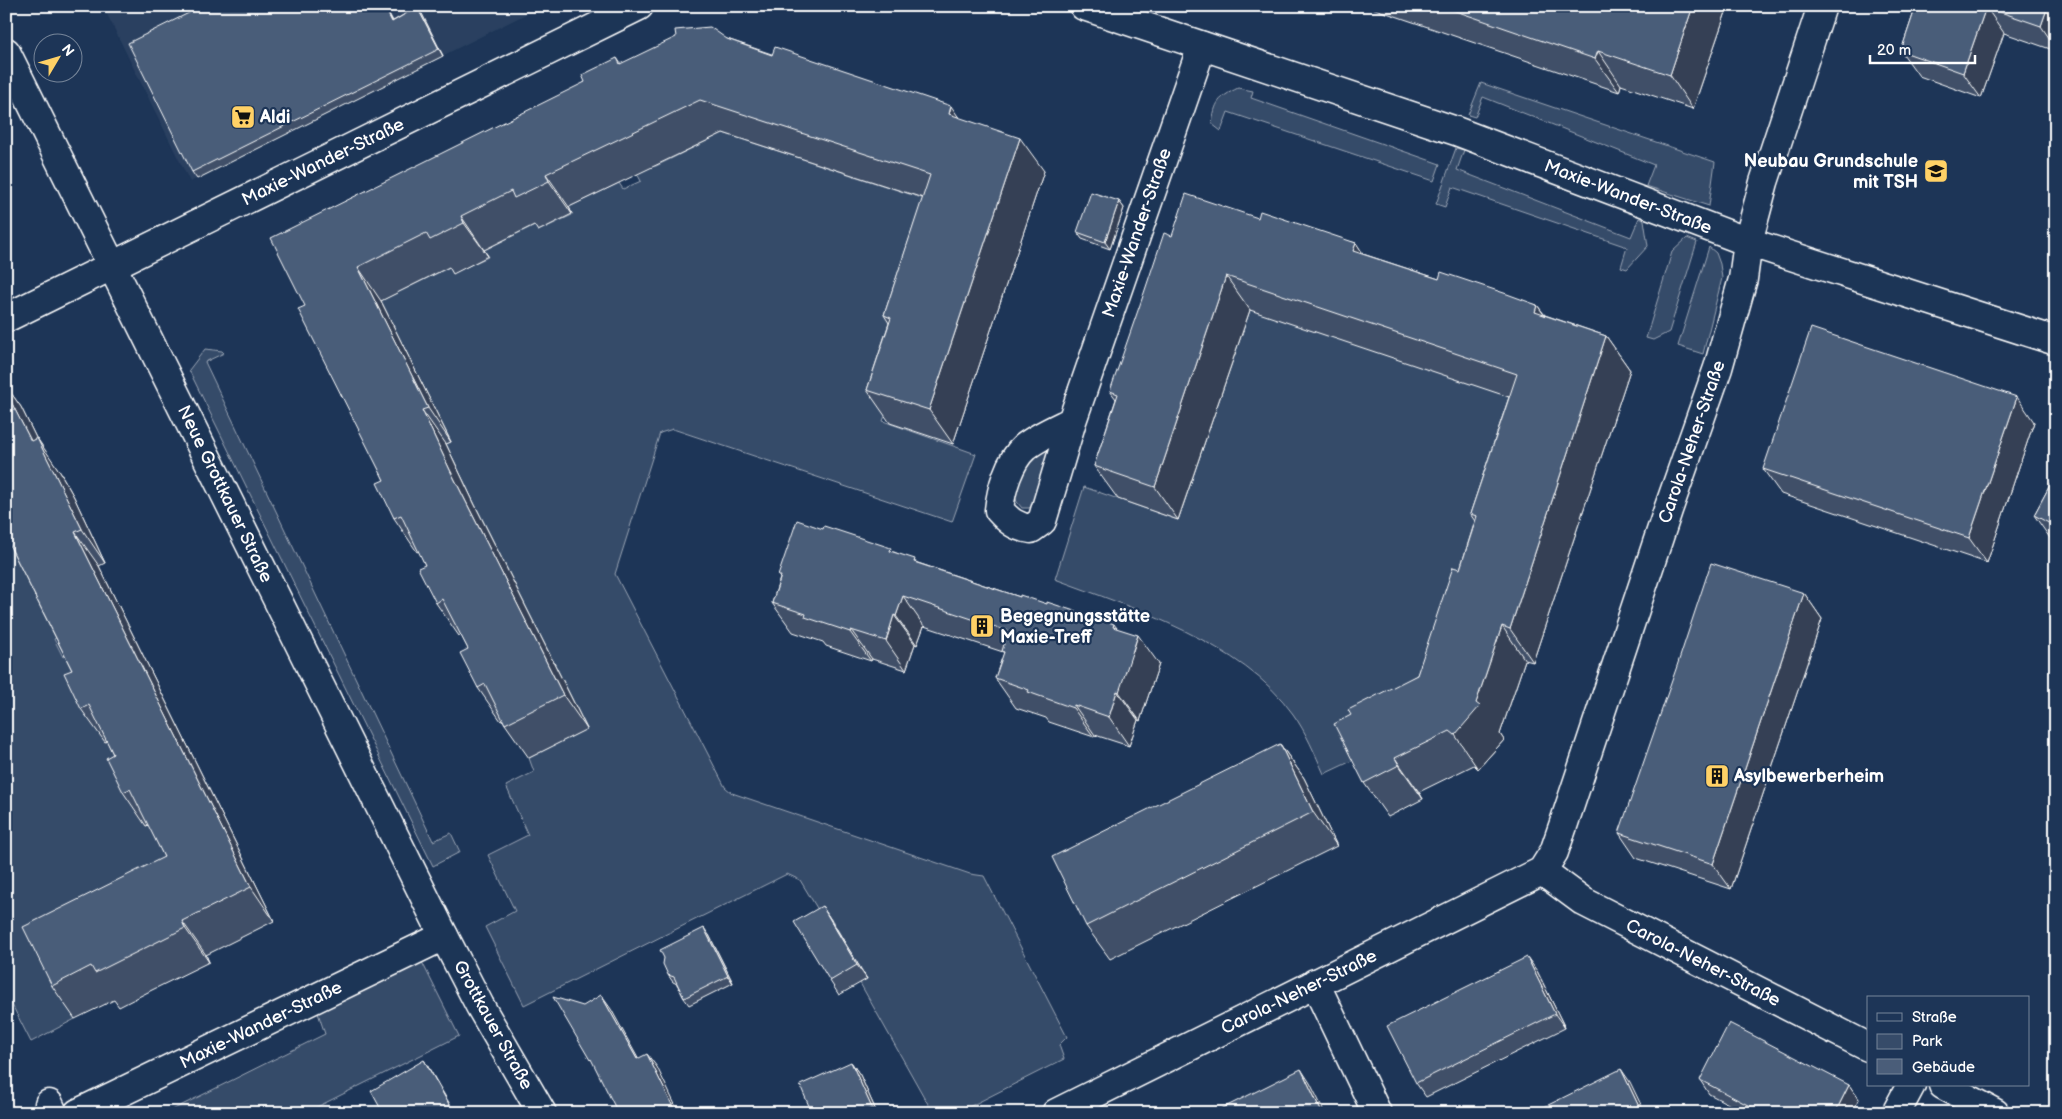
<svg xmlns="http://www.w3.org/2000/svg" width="2062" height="1119" font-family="'Balsamiq Sans',sans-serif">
<rect width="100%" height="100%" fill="#1d3557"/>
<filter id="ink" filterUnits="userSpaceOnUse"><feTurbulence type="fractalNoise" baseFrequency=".02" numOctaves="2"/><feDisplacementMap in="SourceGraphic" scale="10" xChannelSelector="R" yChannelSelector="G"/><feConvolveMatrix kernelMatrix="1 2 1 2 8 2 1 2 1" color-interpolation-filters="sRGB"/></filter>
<g filter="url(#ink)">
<polygon fill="#2a4161" points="103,6 542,6 190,182"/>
<g fill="#364b69" stroke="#9aa5b4">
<polygon points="1481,83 1715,162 1709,206 1646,186 1654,165 1483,97 1475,117 1468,115"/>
<path d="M1238 88 1253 91 1251 98 1440 164 1434 181 1228 112 1221 131 1212 124C1215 102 1218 98 1238 88Z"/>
<polygon points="723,133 934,202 890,402 883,421 976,454 952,522 673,429 660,433 615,574 725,787 732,793 970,874 984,876 1067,1037 1059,1045 1064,1059 957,1113 933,1113 860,983 866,979 832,920 826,923 800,880 787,874 524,1005 485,927 515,911 488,855 528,835 506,786 534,772 529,758 586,729 469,506 474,503 446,444 451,442 370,306 450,267 453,273 488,257 484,250 535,225 538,231 572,215 569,207 619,183 623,189 641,181 634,168 656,166"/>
<polygon points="1456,148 1464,150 1457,170 1631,237 1639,218 1644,220 1648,246 1627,269 1621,267 1627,247 1452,187 1445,207 1436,204"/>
<polygon points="1687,238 1697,242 1669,332 1653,340 1646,338 1672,252"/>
<polygon points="1709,247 1716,253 1720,264 1722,278 1703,354 1678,346"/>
<path d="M1254 297 1521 401 1451 633 1358 758 1324 774C1315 754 1306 732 1293 714 1243 643 1133 608 1055 579L1084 487 1178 520Z"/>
<polygon points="205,349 222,351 224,353 205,362 433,841 451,833 460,852 433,866 189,370"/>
<polygon points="1052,444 1035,504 1029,508 1022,508 1017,502 1015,496 1028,456"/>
<polygon points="6,524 61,635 54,639 63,657 70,653 112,738 146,826 154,822 188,891 75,1019 31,1042 6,993"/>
<polygon points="421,960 459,1036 305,1113 166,1113 325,1034 317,1010"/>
</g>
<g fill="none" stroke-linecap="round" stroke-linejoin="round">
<defs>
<g id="minor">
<polyline points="1084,6 1456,131 1748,242 2056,341"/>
<polyline points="6,52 444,936 480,1006 542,1113"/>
<polyline points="6,318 639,6"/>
<path d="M1072 421 1042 521 1031 529C1016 527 1009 521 999 510 1001 490 1009 461 1025 447 1037 437 1058 428 1072 421L1202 46"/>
<polyline points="1542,871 1584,902 1868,1047"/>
<polyline points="1315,983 1377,1113"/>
<polyline points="1943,1085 1995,1113"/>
<polyline points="49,1104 53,1113"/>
<polyline points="78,1113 444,936"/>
<polyline points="1056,1113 1542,871 1554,852 1564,823 1668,510 1718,368 1743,279 1748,242 1764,182 1822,6"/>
<polyline points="1896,1113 1911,1085"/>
</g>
</defs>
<use href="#minor" stroke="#fff" stroke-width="31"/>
<use href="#minor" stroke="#1d3557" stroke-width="28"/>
</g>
<g fill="#405068" stroke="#fff">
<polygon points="385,6 393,21 417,7 422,14 443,56 197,179 192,172"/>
<polygon points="1366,6 1728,6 1693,109 1621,85 1619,92"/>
<polygon points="1916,6 2056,6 2056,51 2004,33 1981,98 1919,76 1901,51"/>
<polygon points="727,39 958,117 1044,171 953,444 890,423 867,390 889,323 884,315 923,198 723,133 569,207 572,214 538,231 534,225 484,250 488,256 453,274 449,267 381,301 451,442 446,444 474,503 587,729 529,758 505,724 503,720 501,721 478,688 468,649 461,635 459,636 436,603 425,565 419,551 417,552 394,518 384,480 305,306 585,82 617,58 621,64"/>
<polygon points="1119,201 1124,208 1110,249 1082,239 1077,232"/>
<polygon points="1258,218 1356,243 1363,254 1439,279 1537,305 1545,315 1606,336 1630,370 1533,662 1525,660 1500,734 1504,740 1478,769 1474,765 1419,792 1423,799 1388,817 1364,783 1351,715 1417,675 1460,569 1475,521 1470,514 1509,397 1250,310 1178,520 1118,499 1094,466 1116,399 1110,391 1172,236"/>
<polygon points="6,386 21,407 36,438 60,472 74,497 105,563 99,566 274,921 206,955 209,962 152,990 119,1007 114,1000 75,1019 52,986 164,857 149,825 146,826 123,792 113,754 107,741 105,742 81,709 72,670 6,538"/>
<polygon points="2034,422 1987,563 1781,494 1763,469"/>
<polygon points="2056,474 2056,543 2052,541 2034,515"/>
<polygon points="894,552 918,563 1020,597 1117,628 1159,664 1140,721 1138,720 1129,746 1095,735 1094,737 1049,722 1046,718 1016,708 995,678 1004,653 1003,652 924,626 917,645 915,644 906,670 872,659 871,661 826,646 823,642 793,632 772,603 780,578 778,576"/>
<polygon points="1804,593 1822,619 1731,889 1636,858 1619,833"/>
<polygon points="1280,744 1304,778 1337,846 1110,959 1086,926"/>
<polygon points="822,906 831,920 867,979 839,995 830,981"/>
<polygon points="709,935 733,983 689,1005 684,998 677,984 673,982 668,975"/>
<polygon points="1537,971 1565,1028 1426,1097 1416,1083"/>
<polygon points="851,1062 860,1075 877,1113 812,1113"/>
<polygon points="1700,1080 1849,1085 1859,1099 1852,1113 1746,1113 1709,1094"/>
</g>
<g fill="#344155" stroke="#fff">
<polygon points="384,6 385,6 396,29 392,22"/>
<polygon points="1693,6 1728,6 1693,109 1670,75"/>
<polygon points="2048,6 2056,6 2056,48 2041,26"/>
<polygon points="417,7 422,14 443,56 439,49"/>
<polygon points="1986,7 2004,33 1981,98 1963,73"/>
<polygon points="1598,51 1621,85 1619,92 1595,59"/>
<polygon points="951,106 974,140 949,114"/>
<polygon points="1020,138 1044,171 953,444 929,410"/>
<polygon points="546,174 569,207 572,214 549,181"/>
<polygon points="1119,201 1124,208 1110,249 1105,242"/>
<polygon points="461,216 484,250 488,256 464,223"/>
<polygon points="1356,243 1379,277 1353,251"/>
<polygon points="358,267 381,301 451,442 428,408"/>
<polygon points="1226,276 1250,310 1178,520 1155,487"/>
<polygon points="1537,305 1561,338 1535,312"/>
<polygon points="1606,336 1630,370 1533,662 1510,629"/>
<polygon points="6,386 21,407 54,475 31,441 6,392"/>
<polygon points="2017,397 2034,422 1987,563 1969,538"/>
<polygon points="422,410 446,444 474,503 587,729 563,695 450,470"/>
<polygon points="37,438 60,472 74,497 105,563 82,529"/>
<polygon points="75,532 99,566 274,921 251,887"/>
<polygon points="1804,593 1822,619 1731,889 1713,864"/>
<polygon points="903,596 924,626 917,645 896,616"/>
<polygon points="894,615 915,644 906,670 886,641"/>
<polygon points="1114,624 1133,651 1138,635 1159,664 1140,721 1119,692 1113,627"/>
<polygon points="1502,626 1525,660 1500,734 1504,740 1478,769 1455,735 1476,703"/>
<polygon points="851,630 872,659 871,661 850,632"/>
<polygon points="1117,691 1138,720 1129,746 1109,717"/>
<polygon points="1074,705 1095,735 1094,737 1073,708"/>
<polygon points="1280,744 1304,778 1337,846 1313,812"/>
<polygon points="1395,758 1419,792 1423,799 1399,765"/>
<polygon points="822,906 831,920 867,979 857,965"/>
<polygon points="182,921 206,955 209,962 185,928"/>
<polygon points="704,928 709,935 733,983 728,976"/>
<polygon points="1527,957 1537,971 1565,1028 1555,1014"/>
<polygon points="601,995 611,1009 646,1073 637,1059"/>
<polygon points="647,1054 657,1067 679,1113 676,1113"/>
<polygon points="424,1060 430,1070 455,1113 454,1113"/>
<polygon points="851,1062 860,1075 877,1113 875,1113 872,1108"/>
<polygon points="1301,1069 1310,1083 1325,1113 1322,1113"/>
<polygon points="1621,1069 1630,1082 1645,1113 1642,1113"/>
<polygon points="1849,1085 1859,1099 1852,1113 1835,1113"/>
</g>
<g fill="#4a5d79" stroke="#fff">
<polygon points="203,6 384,6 392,22 417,7 439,49 192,172 128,43"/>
<polygon points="1441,6 1693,6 1670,75 1598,51 1595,59"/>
<polygon points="1916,6 2048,6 2041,26 1986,7 1963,73 1901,51"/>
<polygon points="710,27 727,39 772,55 775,47 951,106 949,114 1020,138 929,410 867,390 891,318 884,315 930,175 700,100 546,174 549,181 514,198 511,191 461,216 464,223 430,240 426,233 358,267 428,408 422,410 450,470 563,695 505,724 485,684 478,688 460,653 468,649 442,599 436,603 418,568 425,565 401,515 394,518 377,483 384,480 298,309 305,306 271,238 585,82 582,75 617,58 620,64 676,37 675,30"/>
<polygon points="1091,192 1119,201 1105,242 1077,232"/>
<polygon points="1186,194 1258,218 1260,211 1356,243 1353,251 1439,279 1441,272 1507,294 1537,305 1535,312 1606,336 1510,629 1502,626 1476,703 1480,706 1455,735 1450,731 1395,758 1399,765 1364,783 1334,724 1351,715 1348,710 1417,675 1453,567 1460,569 1477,516 1470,514 1517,374 1226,276 1155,487 1094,466 1118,394 1110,391 1143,296 1164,233 1172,236"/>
<polygon points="1811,328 2017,397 1969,538 1763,469"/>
<polygon points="6,392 31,441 37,438 50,464 82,529 75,532 251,887 182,921 185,928 95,973 91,966 52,986 23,927 164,857 130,789 123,792 106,758 113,754 89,705 81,709 64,673 72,670 6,538"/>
<polygon points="2056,474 2056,527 2034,515"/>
<polygon points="797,520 823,529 824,526 891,548 890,551 915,559 914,562 1020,597 1020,595 1047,604 1047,602 1114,624 1113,627 1138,635 1119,692 1117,691 1109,717 1074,705 1073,708 1028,692 1029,690 995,678 1004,652 1002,651 1008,631 903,596 896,616 894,615 886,641 851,630 850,632 805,617 806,614 772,603 781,576 778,576"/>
<polygon points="1711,563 1804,593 1713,864 1619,833 1676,669"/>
<polygon points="1280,744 1313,812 1086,926 1052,857"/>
<polygon points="822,906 857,965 830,981 794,922"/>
<polygon points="704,928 728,976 684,998 674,977 668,975 663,964 664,958 660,950"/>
<polygon points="1527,957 1555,1014 1416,1083 1387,1026"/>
<polygon points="601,995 637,1059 647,1054 676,1113 618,1113 591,1059 590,1060 553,997 583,1006"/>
<polygon points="1729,1023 1849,1085 1835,1113 1763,1113 1700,1080"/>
<polygon points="424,1060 454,1113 383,1113 371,1091"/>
<polygon points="851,1062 872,1108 862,1113 812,1113 800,1085"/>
<polygon points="1301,1069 1322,1113 1213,1113"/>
<polygon points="1621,1069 1642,1113 1532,1113"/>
</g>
</g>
<defs>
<symbol id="supermarket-square" viewBox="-11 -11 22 22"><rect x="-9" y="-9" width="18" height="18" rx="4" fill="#ffd166" stroke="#1d3557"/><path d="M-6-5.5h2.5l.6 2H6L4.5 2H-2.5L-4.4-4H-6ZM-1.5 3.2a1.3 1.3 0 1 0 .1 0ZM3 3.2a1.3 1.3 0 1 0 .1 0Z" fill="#111"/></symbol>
<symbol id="school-square" viewBox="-11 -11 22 22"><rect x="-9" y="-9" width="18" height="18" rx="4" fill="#ffd166" stroke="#1d3557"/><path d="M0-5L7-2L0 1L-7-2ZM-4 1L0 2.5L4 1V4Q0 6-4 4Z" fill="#111"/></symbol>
<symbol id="building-square" viewBox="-11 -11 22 22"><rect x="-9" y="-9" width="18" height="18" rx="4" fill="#ffd166" stroke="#1d3557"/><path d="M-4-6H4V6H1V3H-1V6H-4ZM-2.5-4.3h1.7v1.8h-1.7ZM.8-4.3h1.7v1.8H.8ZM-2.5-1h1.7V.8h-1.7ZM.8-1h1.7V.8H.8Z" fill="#111"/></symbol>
</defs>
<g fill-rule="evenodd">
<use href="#supermarket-square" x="229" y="103" width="28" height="28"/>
<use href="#school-square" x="1922" y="157" width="28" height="28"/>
<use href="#building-square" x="968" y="612" width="28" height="28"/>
<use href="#building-square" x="1703" y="762" width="28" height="28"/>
</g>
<g text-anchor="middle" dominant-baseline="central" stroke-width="4.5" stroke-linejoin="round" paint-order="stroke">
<g font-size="18" font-weight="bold" fill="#fff" stroke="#1d3557" text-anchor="start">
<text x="260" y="117">Aldi</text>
<text x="1918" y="161" text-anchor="end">Neubau Grundschule<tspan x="1918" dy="21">mit TSH</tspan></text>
<text x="1000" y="616">Begegnungsstätte<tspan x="1000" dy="21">Maxie-Treff</tspan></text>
<text x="1734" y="776">Asylbewerberheim</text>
</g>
<g font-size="18" fill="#fff" stroke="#1d3557">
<text transform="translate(323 162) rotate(-26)">Maxie-Wander-Straße</text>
<text transform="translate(1628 197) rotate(21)">Maxie-Wander-Straße</text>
<text transform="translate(1137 233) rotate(-71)">Maxie-Wander-Straße</text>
<text transform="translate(1692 442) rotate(-71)">Carola-Neher-Straße</text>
<text transform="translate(225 494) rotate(64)">Neue Grottkauer Straße</text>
<text transform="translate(1703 963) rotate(27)">Carola-Neher-Straße</text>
<text transform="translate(1299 992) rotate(-26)">Carola-Neher-Straße</text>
<text transform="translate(261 1025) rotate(-26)">Maxie-Wander-Straße</text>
<text transform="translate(493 1025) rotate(61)">Grottkauer Straße</text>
</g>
</g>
<rect width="2062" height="1119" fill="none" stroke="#1d3557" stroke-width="25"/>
<rect x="12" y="12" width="2037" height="1094" fill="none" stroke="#fff" stroke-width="2" filter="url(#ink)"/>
<rect x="1867" y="996" width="162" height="90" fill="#1d3557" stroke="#77869a"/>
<rect x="1877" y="1013" width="25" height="8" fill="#1d3557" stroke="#77869a"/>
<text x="1912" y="1022" font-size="15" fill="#ffffff">Straße</text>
<rect x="1877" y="1034" width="25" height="15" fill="#364b69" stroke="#77869a"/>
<text x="1912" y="1046" font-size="15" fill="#ffffff">Park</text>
<rect x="1877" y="1059" width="25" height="15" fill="#4a5d79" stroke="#77869a"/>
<text x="1912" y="1072" font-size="15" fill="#ffffff">Gebäude</text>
<g transform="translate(58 58) rotate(52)"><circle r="24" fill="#1d3557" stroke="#77869a"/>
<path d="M0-4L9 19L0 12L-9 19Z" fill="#ffd166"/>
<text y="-8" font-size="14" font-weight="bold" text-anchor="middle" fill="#ffffff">N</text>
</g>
<path d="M1870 55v8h105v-8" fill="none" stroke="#ffffff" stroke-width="2.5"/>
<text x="1877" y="55" font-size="15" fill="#ffffff" stroke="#1d3557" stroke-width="4" paint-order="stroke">20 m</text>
</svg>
